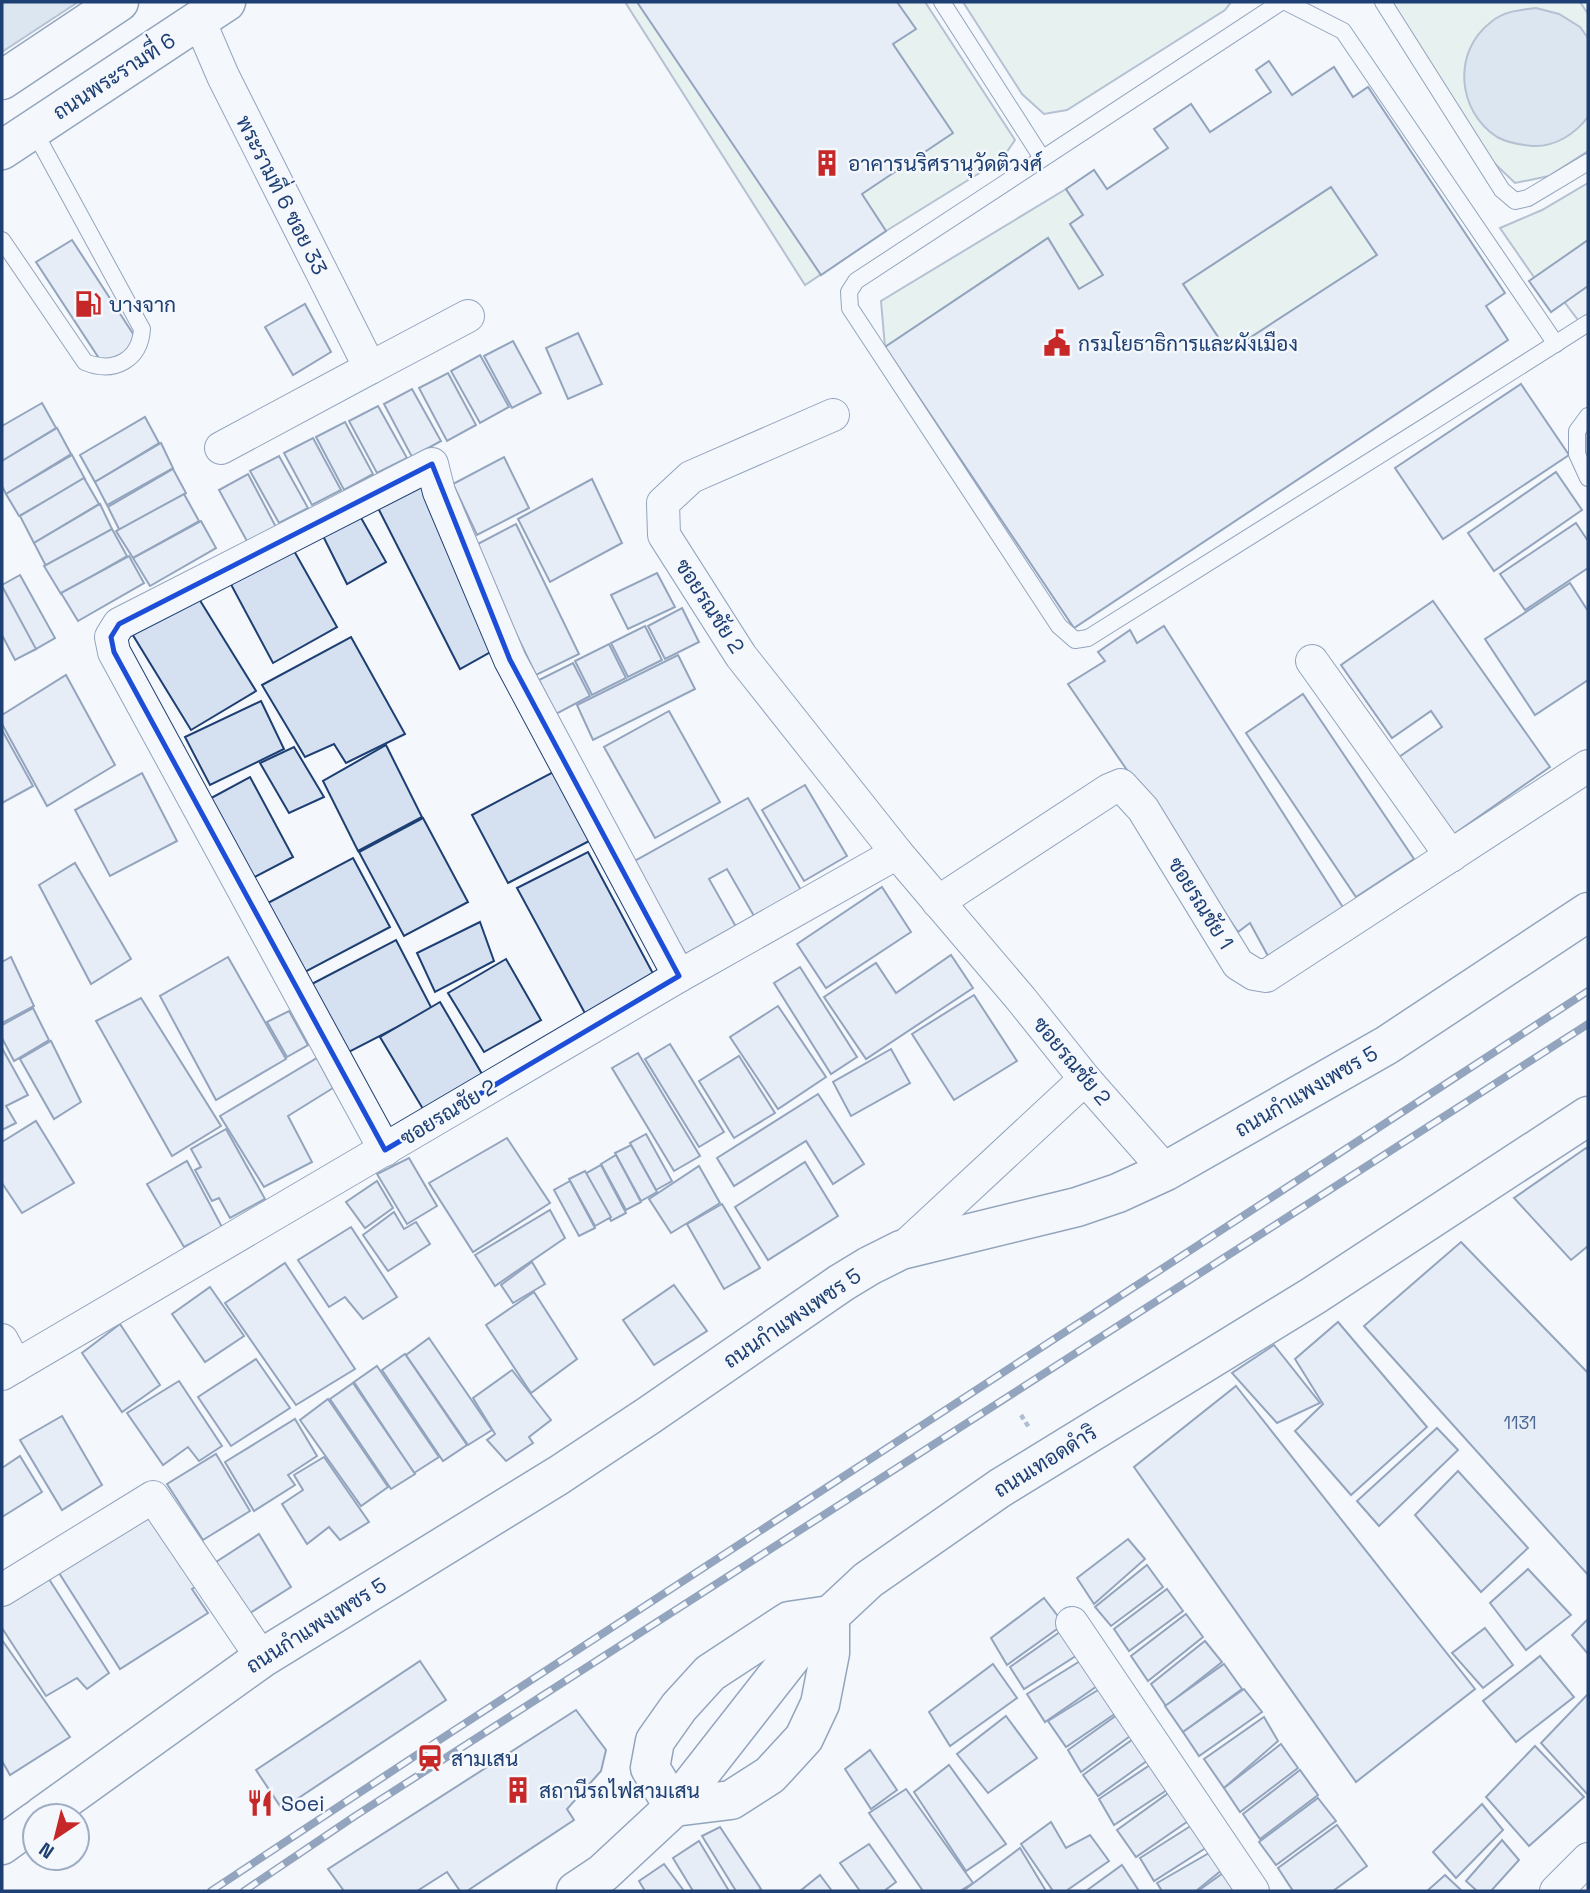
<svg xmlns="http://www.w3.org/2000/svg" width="1590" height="1893" font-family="'Space Grotesk',Sarabun,sans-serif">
<rect width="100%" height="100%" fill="#f4f7fb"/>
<g fill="#d7e8df" stroke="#687fa3" stroke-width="2">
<polygon points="625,2 925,2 1015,140 1002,159 886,231 805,285"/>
<polygon points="963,2 1231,2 1225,10 1067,110 1044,114 1022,94"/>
<polygon points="1391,2 1580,2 1588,14 1588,151 1549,176 1515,183 1491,160"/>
<polygon points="1588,183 1588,251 1538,283 1500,228 1542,210"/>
<polygon points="1331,187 1377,255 1228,352 1183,284"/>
<polygon points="1066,189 1083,215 1070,224 1103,275 1079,289 1048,238 885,347 881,301"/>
</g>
<polygon fill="#e3e8f0" stroke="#687fa3" stroke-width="2" points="1588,251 1588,333 1546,278"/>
<g fill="#bed0e5" stroke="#687fa3" stroke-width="2">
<polygon points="2,2 78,2 2,52"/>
<path d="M1536 8 1559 14 1580 27 1588 38V117C1575 134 1555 147 1533 146 1521 145 1508 143 1497 137 1457 111 1452 52 1491 22 1504 11 1520 10 1536 8Z"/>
</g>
<g fill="#d5e0f0" stroke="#1d3f73" stroke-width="2" fill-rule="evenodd">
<polygon points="637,2 897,2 916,29 893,44 953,133 862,194 886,231 821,275"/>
<path d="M1269 61 1292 95 1334 67 1353 97 1368 87 1505 293 1486 306 1508 340 1074 628 885 347 1048 238 1079 289 1103 275 1070 224 1083 215 1066 189 1094 170 1107 189 1168 148 1154 129 1191 104 1210 132 1271 92 1256 70ZM1331 187 1377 255 1228 352 1183 284Z"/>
<polygon points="72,240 141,346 106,369 36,262"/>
<polygon points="1588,240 1588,286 1551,312 1529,281"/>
<polygon points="305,304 331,352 293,375 265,327"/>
<polygon points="578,333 602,384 568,399 546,348"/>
<polygon points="513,341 541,393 512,408 484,356"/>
<polygon points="480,355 509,407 480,423 451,371"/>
<polygon points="448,373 476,425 447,441 419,388"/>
<polygon points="1521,384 1569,455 1443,539 1395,468"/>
<polygon points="412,389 441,441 412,457 384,404"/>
<polygon points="42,403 56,428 2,461 2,426"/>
<polygon points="378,406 407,458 377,473 349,421"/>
<polygon points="145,417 159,443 95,482 80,455"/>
<polygon points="345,422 373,474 344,490 316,437"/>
<polygon points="57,428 71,454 6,494 2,486 2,461"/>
<polygon points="313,438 341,490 312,505 284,453"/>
<polygon points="161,443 173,468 107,505 95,482"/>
<polygon points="72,455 85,479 19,516 6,494"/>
<polygon points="279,456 308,508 279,523 250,471"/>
<polygon points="504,457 529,508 477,535 453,484"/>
<polygon points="173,469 186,493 120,531 108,507"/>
<polygon points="1556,472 1582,510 1494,571 1468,533"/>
<polygon points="248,474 276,527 248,543 219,490"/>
<polygon points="423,474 503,645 460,669 375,502"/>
<polygon points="84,478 99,504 34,543 20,516"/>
<polygon points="592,479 622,543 550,582 518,519"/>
<polygon points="184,494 199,521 133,558 116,531"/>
<polygon points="100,504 112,529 46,566 34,543"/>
<polygon points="360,516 386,562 347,584 323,536"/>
<polygon points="201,521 216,548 150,586 133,558"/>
<polygon points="1576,523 1588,541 1588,568 1525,610 1500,574"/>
<polygon points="516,524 579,654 536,675 474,546"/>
<polygon points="112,529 127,556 61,594 44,566"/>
<polygon points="289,542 337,627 273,663 227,577"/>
<polygon points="129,556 144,583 78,621 61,593"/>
<polygon points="657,573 675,607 628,629 611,595"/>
<polygon points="20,575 55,638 34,650 2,590 2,585"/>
<polygon points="1570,583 1588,611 1588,680 1535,715 1485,639"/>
<polygon points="2,586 36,649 15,660 2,635"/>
<polygon points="196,594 256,691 191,730 131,632"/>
<polygon points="1433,601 1550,767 1454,834 1399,757 1442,727 1431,711 1392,738 1341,665"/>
<polygon points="682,608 699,642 665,659 648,626"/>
<polygon points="645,626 662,660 628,677 611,643"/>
<polygon points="1164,626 1344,909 1268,956 1250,923 1238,932 1068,684 1105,661 1098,652 1130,630 1137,643"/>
<polygon points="351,637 405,734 346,763 334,744 305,757 262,685"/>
<polygon points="609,644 626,678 592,695 575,661"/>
<polygon points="678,655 695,689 593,740 577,705"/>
<polygon points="573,663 590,696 556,714 539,680"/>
<polygon points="66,675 115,765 47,806 2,724 2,715"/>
<polygon points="1303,694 1414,859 1356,897 1246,733"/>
<polygon points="261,701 284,749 210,785 185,737"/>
<polygon points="669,711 720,802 655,838 604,747"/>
<polygon points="2,730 33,786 2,803"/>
<polygon points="386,745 422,817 358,851 323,781"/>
<polygon points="294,747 324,797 289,813 260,763"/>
<polygon points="559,769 595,838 508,883 472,815"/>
<polygon points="142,773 177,841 110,876 75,810"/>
<polygon points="250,777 293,857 245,882 202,803"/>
<polygon points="805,785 847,856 804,881 762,810"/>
<polygon points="748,798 805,897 758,923 727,869 709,879 739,932 689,960 633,862"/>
<polygon points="423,818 468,902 404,936 359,852"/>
<polygon points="588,852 657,981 587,1017 517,888"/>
<polygon points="353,858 390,927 303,973 266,904"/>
<polygon points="75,863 131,959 91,984 39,885"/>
<polygon points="882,887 911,932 826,988 797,944"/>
<polygon points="480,922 494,961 435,992 417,953"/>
<polygon points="396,940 432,1009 345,1054 308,986"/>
<polygon points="951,955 973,988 866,1059 824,997 876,963 896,993"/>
<polygon points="11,957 34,1006 2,1023 2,962"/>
<polygon points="228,957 286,1059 216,1100 160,996"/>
<polygon points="506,959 541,1020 484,1052 448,993"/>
<polygon points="800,967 857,1057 831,1074 774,983"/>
<polygon points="974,995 1017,1061 954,1100 912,1034"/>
<polygon points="141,998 221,1126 172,1156 96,1021"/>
<polygon points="440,1002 482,1074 423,1109 380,1037"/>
<polygon points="778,1006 826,1077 778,1109 730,1037"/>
<polygon points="33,1008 49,1040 14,1061 2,1038 2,1025"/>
<polygon points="289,1011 308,1045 287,1057 267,1022"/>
<polygon points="51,1041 81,1102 54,1119 20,1059"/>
<polygon points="670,1044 724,1132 699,1147 645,1059"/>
<polygon points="2,1048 28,1095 6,1106 16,1123 2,1130"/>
<polygon points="891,1049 910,1083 851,1116 833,1082"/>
<polygon points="638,1053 700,1156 674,1171 612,1068"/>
<polygon points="739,1056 775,1113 734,1138 699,1081"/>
<polygon points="317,1058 333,1088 288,1116 312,1162 264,1187 220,1116"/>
<polygon points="818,1094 864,1164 833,1184 806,1141 734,1186 717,1158"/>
<polygon points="36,1121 74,1183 22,1213 2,1183 2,1142"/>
<polygon points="226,1129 265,1199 230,1218 219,1198 212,1201 195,1170 201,1167 191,1149"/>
<polygon points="646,1134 672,1181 656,1190 630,1143"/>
<polygon points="507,1138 550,1203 473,1252 429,1183"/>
<polygon points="631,1145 657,1192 641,1201 615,1153"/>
<polygon points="1586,1148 1588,1150 1588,1246 1571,1260 1514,1198"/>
<polygon points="616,1155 641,1202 626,1210 601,1164"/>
<polygon points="409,1158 437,1206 407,1224 377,1174"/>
<polygon points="187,1161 222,1227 184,1247 147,1184"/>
<polygon points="805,1162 838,1216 768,1260 735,1207"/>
<polygon points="601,1165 626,1213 611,1221 585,1174"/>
<polygon points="699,1166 720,1203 671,1233 649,1199"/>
<polygon points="585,1171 611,1217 595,1226 569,1179"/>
<polygon points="377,1181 393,1208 365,1228 346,1202"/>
<polygon points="570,1181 595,1228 579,1236 554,1190"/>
<polygon points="722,1204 760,1268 724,1289 687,1224"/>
<polygon points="550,1210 565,1238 495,1286 475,1255"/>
<polygon points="394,1212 404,1229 416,1222 430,1244 388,1271 363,1235"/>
<polygon points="351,1227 397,1297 363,1319 345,1297 329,1307 298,1260"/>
<polygon points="1461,1242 1588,1373 1588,1575 1364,1326"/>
<polygon points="532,1262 545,1284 513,1303 501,1285"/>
<polygon points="285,1263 355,1369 296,1405 225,1303"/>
<polygon points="674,1285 707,1331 654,1365 623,1320"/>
<polygon points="210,1287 244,1336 205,1362 172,1314"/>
<polygon points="534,1292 577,1359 531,1393 486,1325"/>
<polygon points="1338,1322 1427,1427 1351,1495 1295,1431 1323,1404 1295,1359"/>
<polygon points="120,1324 160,1385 122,1412 82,1353"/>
<polygon points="429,1338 492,1430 468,1445 406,1355"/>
<polygon points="1274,1345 1320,1403 1277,1423 1232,1373"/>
<polygon points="405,1354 467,1445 443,1461 382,1370"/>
<polygon points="256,1359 290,1408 231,1446 198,1397"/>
<polygon points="377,1366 439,1457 414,1473 354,1382"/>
<polygon points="512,1370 551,1420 529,1437 533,1443 506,1461 487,1440 495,1434 473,1398"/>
<polygon points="179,1381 222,1446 199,1461 188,1447 163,1465 127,1413"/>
<polygon points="353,1383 415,1474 391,1489 330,1399"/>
<polygon points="1236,1386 1475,1689 1356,1782 1134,1467"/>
<polygon points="328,1399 388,1487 361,1506 300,1420"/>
<polygon points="62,1416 102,1485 62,1510 20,1440"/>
<polygon points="295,1419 317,1456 288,1475 295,1485 254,1511 225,1462"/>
<polygon points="1437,1428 1458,1450 1379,1526 1357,1501"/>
<polygon points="216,1454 250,1511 203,1540 167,1484"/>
<polygon points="20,1456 42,1492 2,1517 2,1468"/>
<polygon points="324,1457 369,1522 340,1540 329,1527 307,1544 282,1504 303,1490 294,1475"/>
<polygon points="1458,1471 1528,1548 1481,1592 1415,1515"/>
<polygon points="150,1503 204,1581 192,1589 208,1613 120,1669 54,1565"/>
<polygon points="259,1534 291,1587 250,1613 216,1562"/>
<polygon points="1128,1539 1145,1559 1094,1604 1077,1578"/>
<polygon points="1147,1565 1163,1587 1111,1626 1095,1607"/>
<polygon points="1528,1569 1571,1615 1526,1650 1490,1603"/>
<polygon points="47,1576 109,1673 87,1689 77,1678 46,1696 2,1628 2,1602"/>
<polygon points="1167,1589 1183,1611 1129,1651 1114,1629"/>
<polygon points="1044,1598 1064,1624 1007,1665 991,1638"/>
<polygon points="1186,1614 1203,1637 1148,1681 1131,1656"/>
<polygon points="1588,1619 1588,1654 1572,1635"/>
<polygon points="1485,1628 1513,1665 1483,1688 1452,1653"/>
<polygon points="1064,1629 1082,1652 1024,1689 1010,1667"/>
<polygon points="2,1640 70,1737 10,1775 2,1761"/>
<polygon points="1205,1641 1222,1662 1166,1706 1151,1684"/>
<polygon points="1540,1656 1574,1697 1516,1742 1483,1701"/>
<polygon points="1085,1658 1103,1682 1045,1722 1027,1694"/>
<polygon points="420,1661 446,1700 282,1809 256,1770"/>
<polygon points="993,1664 1017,1698 950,1746 929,1712"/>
<polygon points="1224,1664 1242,1689 1183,1732 1165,1706"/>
<polygon points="1106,1685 1122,1709 1066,1747 1048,1721"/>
<polygon points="1244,1689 1262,1712 1199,1756 1183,1732"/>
<polygon points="1588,1694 1588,1795 1541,1743"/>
<polygon points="576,1710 606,1750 601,1771 567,1809 574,1820 467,1891 460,1891 447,1872 417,1891 344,1891 328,1869"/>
<polygon points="1124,1710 1137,1731 1081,1772 1068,1750"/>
<polygon points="1006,1716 1037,1758 988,1793 957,1754"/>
<polygon points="1264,1717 1278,1741 1224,1788 1204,1759"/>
<polygon points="1136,1737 1151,1758 1098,1796 1083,1775"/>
<polygon points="1281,1744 1298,1768 1240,1812 1224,1788"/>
<polygon points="1535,1746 1584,1797 1529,1846 1486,1797"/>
<polygon points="870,1750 897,1790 871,1809 845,1769"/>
<polygon points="1156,1761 1173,1786 1114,1825 1099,1799"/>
<polygon points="949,1765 1006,1844 966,1871 914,1792"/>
<polygon points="1300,1770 1318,1795 1260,1839 1243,1814"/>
<polygon points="906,1789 973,1883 960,1891 923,1891 869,1813"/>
<polygon points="1174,1789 1194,1817 1136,1857 1117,1830"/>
<polygon points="1318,1798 1336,1821 1276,1865 1259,1842"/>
<polygon points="1482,1804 1503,1830 1456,1878 1433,1852"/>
<polygon points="1051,1822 1066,1848 1090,1835 1109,1861 1066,1891 1053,1891 1021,1844"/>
<polygon points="1197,1822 1212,1844 1154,1881 1140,1858"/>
<polygon points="1337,1825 1367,1866 1333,1891 1293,1891 1278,1868"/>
<polygon points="720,1827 761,1889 758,1891 736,1891 702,1836"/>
<polygon points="1502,1840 1519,1860 1491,1891 1477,1891 1466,1881"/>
<polygon points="699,1841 729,1891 693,1891 673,1858"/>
<polygon points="869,1844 896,1882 884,1891 860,1891 840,1863"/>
<polygon points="1020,1848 1046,1891 963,1891"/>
<polygon points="1216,1849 1228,1865 1196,1891 1162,1891 1157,1883"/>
<polygon points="664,1864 684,1891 645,1891 639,1881"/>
<polygon points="1122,1865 1139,1891 1086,1891"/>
<polygon points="1230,1868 1244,1891 1198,1891"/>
<polygon points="820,1875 832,1891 800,1891"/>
<polygon points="1445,1875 1462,1891 1427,1891"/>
</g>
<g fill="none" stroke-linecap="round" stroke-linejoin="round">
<defs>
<g id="lane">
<polyline points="942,2 1042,158"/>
<path d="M1281 2 856 281 849 292 850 308 1059 626 1075 640 1088 638C1256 534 1422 429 1588 323"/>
<polyline points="1286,2 1343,31 1556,344"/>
<polyline points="1383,2 1502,190 1515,201 1528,198 1588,162"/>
<path d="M2 240 85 362C114 374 140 360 142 329L33 129"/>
<polyline points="1588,416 1577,431 1577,454 1588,478"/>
</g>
<g id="street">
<polyline points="199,20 223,76 370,368 468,316"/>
<polyline points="833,415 691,477 663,503 664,535 741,656 897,853 1021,999 1085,1079 1166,1171"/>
<polyline points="221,448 370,368"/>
<polyline points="1312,661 1451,856"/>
<polyline points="938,902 1109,790 1121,785 1143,809 1238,964 1254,974 1266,976 1588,766"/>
<polyline points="385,1150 114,652 111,637 119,624 432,464 439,492 510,660 679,976"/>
<polyline points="901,1250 1085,1079"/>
<polyline points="2,1340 16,1366"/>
<polyline points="2,1374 679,976 897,853"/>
<polyline points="2,1590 153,1497 262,1658"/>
<polyline points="1072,1623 1253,1891"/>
<polyline points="1556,1891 1588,1859"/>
</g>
<g id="secondary">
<polyline points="2,150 226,2"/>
<polyline points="674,1807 650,1768 655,1741 679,1707 710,1673 789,1621 830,1615"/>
<polyline points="674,1807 731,1800 770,1775 804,1738 820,1704 830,1653 830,1615"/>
<polyline points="42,1816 262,1658 559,1475 648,1416 841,1283 869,1266 901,1250 1077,1207 1118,1193 1166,1171 1387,1045 1588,912"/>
<polyline points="2,1845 35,1821"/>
<polyline points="576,1891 603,1873 674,1807 807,1637 868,1580 1000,1488 1313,1296 1588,1116"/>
</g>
<polyline id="highway" points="2,80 119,2"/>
</defs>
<use href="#lane" stroke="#1d3f73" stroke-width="18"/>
<use href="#street" stroke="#1d3f73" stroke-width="34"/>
<use href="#secondary" stroke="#1d3f73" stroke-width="41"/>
<use href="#highway" stroke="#1d3f73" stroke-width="41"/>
<polyline stroke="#5e769c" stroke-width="4.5" stroke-dasharray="5 3.5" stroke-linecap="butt" points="1021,1415 1030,1429"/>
<use href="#lane" stroke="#f4f7fb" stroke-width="16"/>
<use href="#street" stroke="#f4f7fb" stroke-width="32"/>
<use href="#secondary" stroke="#f4f7fb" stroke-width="38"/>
<use href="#highway" stroke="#f4f7fb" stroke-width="38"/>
<defs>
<g id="rail">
<polyline points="211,1891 424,1750 1588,991"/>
<polyline points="244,1891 355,1816 1588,1024"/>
</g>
</defs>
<use href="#rail" stroke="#1d3f73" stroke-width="8"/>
<use href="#rail" stroke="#f4f7fb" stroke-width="5" stroke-dasharray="16" stroke-linecap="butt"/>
</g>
<path d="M0 0H1590V1893H0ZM432 464 510 660 679 976 385 1150 114 652 111 637 119 624Z" fill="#f4f7fb" fill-opacity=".55" fill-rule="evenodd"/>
<path fill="none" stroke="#1d4ed8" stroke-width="5" stroke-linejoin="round" d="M432 464 510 660 679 976 385 1150 114 652 111 637 119 624Z"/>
<defs>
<symbol id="building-bare" viewBox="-9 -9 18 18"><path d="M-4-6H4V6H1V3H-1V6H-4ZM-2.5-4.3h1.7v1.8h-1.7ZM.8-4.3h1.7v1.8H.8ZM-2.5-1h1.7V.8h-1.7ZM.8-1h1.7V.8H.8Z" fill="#c62828" stroke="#f4f7fb" stroke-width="2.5" paint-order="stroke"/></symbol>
<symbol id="fuel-bare" viewBox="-9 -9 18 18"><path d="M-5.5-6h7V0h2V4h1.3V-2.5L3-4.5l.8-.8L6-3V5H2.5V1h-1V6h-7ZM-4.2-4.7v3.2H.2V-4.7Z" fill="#c62828" stroke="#f4f7fb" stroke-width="2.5" paint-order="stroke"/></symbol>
<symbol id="civic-bare" viewBox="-9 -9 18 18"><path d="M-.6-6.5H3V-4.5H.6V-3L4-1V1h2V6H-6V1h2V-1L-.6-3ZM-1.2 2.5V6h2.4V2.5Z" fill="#c62828" stroke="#f4f7fb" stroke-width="2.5" paint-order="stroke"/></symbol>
<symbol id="station-bare" viewBox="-9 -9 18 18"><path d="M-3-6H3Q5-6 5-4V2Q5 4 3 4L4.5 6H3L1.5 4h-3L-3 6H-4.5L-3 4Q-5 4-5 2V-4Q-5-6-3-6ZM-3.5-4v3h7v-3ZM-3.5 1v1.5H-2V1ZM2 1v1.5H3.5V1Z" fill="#c62828" stroke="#f4f7fb" stroke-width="2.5" paint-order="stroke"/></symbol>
<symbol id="restaurant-bare" viewBox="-9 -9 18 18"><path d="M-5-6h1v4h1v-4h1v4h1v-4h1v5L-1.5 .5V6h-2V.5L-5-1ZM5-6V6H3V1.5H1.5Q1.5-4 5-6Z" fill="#c62828" stroke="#f4f7fb" stroke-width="2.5" paint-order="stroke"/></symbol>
</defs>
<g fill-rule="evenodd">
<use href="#building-bare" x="808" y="144" width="38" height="38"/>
<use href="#fuel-bare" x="69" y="285" width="38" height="38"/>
<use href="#civic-bare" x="1038" y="324" width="38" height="38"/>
<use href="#station-bare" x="411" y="1739" width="38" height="38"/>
<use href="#building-bare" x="499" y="1771" width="38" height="38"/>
<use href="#restaurant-bare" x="241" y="1784" width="38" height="38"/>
</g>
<g text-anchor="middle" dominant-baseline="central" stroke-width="5" stroke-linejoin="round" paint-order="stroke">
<g font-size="18" fill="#4b6792">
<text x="1520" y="1422">1131</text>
</g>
<g font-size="21" fill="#1d3f73" stroke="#f4f7fb">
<text transform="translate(114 76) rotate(-33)">ถนนพระรามที่ 6</text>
<text transform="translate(282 195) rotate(63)">พระรามที่ 6 ซอย 33</text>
<text transform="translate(710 606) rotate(57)">ซอยรณชัย 2</text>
<text transform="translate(1201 903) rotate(58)">ซอยรณชัย 1</text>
<text transform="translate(1072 1061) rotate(50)">ซอยรณชัย 2</text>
<text transform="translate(1306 1091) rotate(-30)">ถนนกำแพงเพชร 5</text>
<text transform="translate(448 1112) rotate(-31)">ซอยรณชัย 2</text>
<text transform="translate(792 1318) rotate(-34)">ถนนกำแพงเพชร 5</text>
<text transform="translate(1045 1461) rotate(-32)">ถนนเทอดดำริ</text>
<text transform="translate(316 1625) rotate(-32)">ถนนกำแพงเพชร 5</text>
</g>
<g font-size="21" fill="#1d3f73" stroke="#f4f7fb" text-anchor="start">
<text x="848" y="163">อาคารนริศรานุวัดติวงศ์</text>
<text x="109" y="304">บางจาก</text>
<text x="1078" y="343">กรมโยธาธิการและผังเมือง</text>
<text x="451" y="1758">สามเสน</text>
<text x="539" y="1790">สถานีรถไฟสามเสน</text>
<text x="281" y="1803">Soei</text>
</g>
</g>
<rect width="1590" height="1893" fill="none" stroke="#1d3f73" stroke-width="7"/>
<g transform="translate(56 1837) rotate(215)"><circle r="33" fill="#f4f7fb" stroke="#9eadc5" stroke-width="2"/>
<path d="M0-5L12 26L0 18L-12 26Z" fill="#c62828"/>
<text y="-10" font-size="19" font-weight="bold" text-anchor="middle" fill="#1d3f73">N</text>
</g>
</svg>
